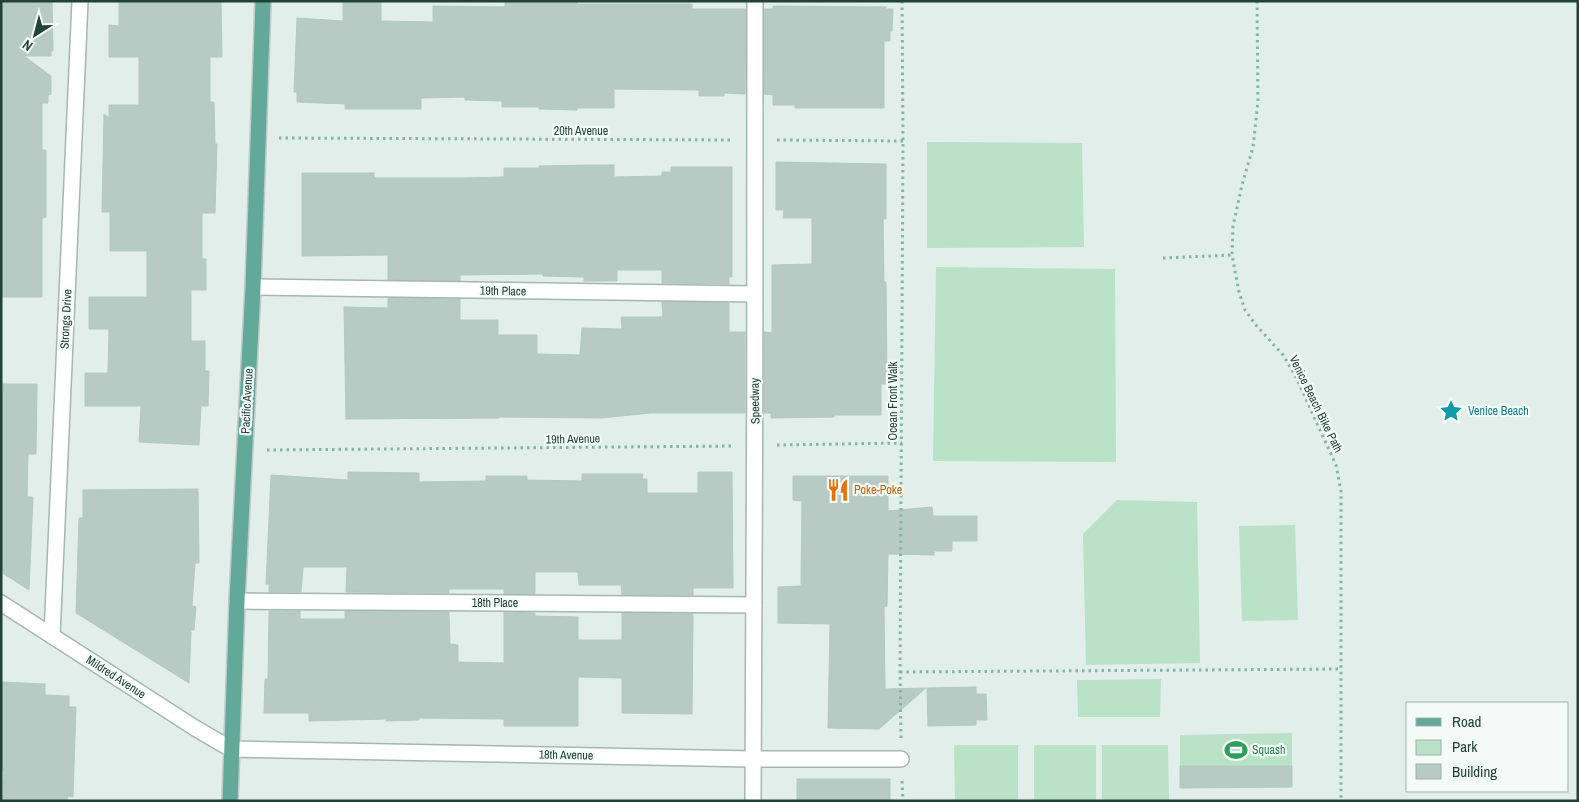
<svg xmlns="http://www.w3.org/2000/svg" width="1579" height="802" font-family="'Archivo Narrow',sans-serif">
<rect width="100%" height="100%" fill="#e2eeea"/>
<g fill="#b9e2c6">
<polygon points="927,142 1082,143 1084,247 927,248"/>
<polygon points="936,267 1115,269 1116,462 933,461"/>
<polygon points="1117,500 1197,502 1200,663 1086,665 1083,534"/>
<polygon points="1295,525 1298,620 1242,621 1239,526"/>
<polygon points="1161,679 1160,717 1078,717 1077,680"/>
<polygon points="1292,733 1292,787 1180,788 1180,735"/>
<polygon points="954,745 1018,745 1018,801 955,801"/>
<rect x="1034" y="745" width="62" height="56"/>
<polygon points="1102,745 1168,745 1169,801 1102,801"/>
</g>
<g fill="#b7cac3" stroke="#b4c9c1">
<polygon points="1,1 52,1 53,51 51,51 51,56 24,56 51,76 51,94 48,95 48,103 42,103 42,150 46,150 46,217 42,218 42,297 1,297"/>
<polygon points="119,1 221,1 222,57 210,57 210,102 214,102 215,144 217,144 215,213 202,213 202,259 206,259 206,290 191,290 191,341 205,341 205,371 209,371 208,406 201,406 199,445 139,442 141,406 85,406 85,373 108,373 109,329 89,329 89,297 147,297 147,251 110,251 110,212 102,212 104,114 109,118 109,105 139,105 139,57 109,57 109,25 119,26"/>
<polygon points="343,1 381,1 381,21 433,22 433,6 505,7 505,1 577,1 577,4 692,4 692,9 746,9 745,94 724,93 724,96 699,96 699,90 614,89 614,108 577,108 577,110 539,109 539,107 502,107 502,101 465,100 465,97 421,98 421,109 345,109 345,104 297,102 297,92 294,92 297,18 343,21"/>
<polygon points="773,6 886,7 886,9 893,9 892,31 890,31 890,41 884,41 884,108 795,108 795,105 773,105 773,95 764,94 764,9 773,9"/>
<polygon points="776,162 886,164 886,219 883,219 884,282 886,282 887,384 881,384 881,415 834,415 834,417 771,418 771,413 764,413 764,332 772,333 772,265 812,264 812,218 783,218 784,210 776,210"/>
<polygon points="589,165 614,165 614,177 662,176 662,172 671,172 671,167 732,167 732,277 729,277 729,284 662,283 662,270 617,270 617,281 584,281 584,277 543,276 543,274 460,275 460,281 388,280 388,255 302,256 302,173 374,173 374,178 463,178 504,177 504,168 539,168 539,166"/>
<polygon points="388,298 460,299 460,320 498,320 498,335 537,335 537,354 580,355 582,328 622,329 621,317 663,317 662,302 729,303 729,332 745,332 745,413 650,413 601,418 499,417 499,418 346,419 344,307 388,308"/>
<polygon points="1,384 37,384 36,454 28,454 27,497 33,497 29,590 1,572"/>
<polygon points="348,472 419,473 419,482 486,481 486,476 527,476 527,480 582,481 582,474 643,474 642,479 647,479 647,493 698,493 698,472 732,472 733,588 693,588 693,595 622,595 621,585 579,585 578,572 535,572 535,594 504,594 504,589 449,589 449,593 346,592 347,567 303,567 301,592 269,592 269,584 266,584 271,475 348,480"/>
<polygon points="793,476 888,476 888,511 932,507 933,516 977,516 977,541 952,541 952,551 934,551 934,555 888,554 887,606 884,607 885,689 926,688 879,729 828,728 830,624 778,623 778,587 801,586 802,501 793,500"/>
<polygon points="198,489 199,563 195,563 192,606 196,607 194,630 191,630 189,683 76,613 79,518 83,518 83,490"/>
<polygon points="269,611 300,611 300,619 345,619 345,611 449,612 450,644 458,645 458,662 504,663 504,612 535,613 535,616 578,617 578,640 622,640 622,613 693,614 692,714 622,713 622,678 578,677 578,726 504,726 504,719 419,718 419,720 386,721 386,719 309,721 309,713 264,713 265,679 268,679"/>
<polygon points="1,682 45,684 45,695 69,696 69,707 76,707 73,797 68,796 67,801 3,801 4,771 1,771"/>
<polygon points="976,687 976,694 986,694 987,720 976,720 976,725 928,726 927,688"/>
<polygon points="1180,766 1292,766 1292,787 1180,788"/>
<rect x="797" y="779" width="93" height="22"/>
</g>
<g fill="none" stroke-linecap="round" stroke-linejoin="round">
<defs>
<g id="minor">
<polyline points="253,287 753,294"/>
<polyline points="237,601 754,605"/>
<polyline points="1,603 195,728 231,749 753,759 901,759"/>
<polyline points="52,636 80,1"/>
<path d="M753 801C756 534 754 268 755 1"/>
</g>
<polyline id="major" points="230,801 237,601 253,287 263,1"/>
</defs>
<use href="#minor" stroke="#a4b7b2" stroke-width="18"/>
<use href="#major" stroke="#c1cac8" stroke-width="18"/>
<g stroke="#7fb6a7" stroke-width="3" stroke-dasharray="2.5 4" stroke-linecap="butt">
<polyline points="1257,1 1258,101 1253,147 1242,185 1233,226 1232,255 1239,292 1245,310 1255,324 1283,355 1295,375 1336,465 1341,491 1341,801"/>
<polyline points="279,138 733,140"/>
<polyline points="777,140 903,141"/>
<polyline points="1163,258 1232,255"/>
<polyline points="777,445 902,443"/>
<polyline points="267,450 734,446"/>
<polyline points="900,672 1341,669"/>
<polyline points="901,738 900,672 903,141 902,1"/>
<polyline points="902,781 903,801"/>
</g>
<use href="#minor" stroke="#fff" stroke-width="15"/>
<use href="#major" stroke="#62a99a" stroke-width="15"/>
</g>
<defs>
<symbol id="sight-bare" viewBox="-9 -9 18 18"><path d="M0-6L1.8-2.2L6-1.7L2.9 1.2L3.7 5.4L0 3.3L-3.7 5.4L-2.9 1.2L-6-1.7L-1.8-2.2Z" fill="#0f9aa8" stroke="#f4faf7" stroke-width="2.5" paint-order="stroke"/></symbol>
<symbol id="restaurant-bare" viewBox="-9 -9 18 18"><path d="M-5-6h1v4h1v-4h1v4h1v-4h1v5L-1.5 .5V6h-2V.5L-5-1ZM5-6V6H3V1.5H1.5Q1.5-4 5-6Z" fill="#e8710a" stroke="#f4faf7" stroke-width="2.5" paint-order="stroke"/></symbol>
<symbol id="stadium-bare" viewBox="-9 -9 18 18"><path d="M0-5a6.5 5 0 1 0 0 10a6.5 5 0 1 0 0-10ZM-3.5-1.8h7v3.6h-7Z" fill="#2e9e5b" stroke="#f4faf7" stroke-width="2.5" paint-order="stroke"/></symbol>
</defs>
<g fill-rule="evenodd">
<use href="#sight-bare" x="1435" y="395" width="32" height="32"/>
<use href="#restaurant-bare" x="822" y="474" width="32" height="32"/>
<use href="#stadium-bare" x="1220" y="734" width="32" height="32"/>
</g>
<g text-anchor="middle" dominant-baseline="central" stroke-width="4.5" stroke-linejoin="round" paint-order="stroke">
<g font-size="12" fill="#20423a" stroke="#f4faf7">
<text x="581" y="131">20th Avenue</text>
<text transform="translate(503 291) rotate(1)">19th Place</text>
<text transform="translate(66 319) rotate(-87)">Strongs Drive</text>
<text transform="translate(247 401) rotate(-87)">Pacific Avenue</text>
<text transform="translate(755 401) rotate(-91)">Speedway</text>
<text transform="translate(893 401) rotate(-90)">Ocean Front Walk</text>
<text transform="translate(1316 404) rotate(64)">Venice Beach Bike Path</text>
<text transform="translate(573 439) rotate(-1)">19th Avenue</text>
<text x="495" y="603">18th Place</text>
<text transform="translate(116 677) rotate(33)">Mildred Avenue</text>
<text transform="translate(566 755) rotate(1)">18th Avenue</text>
</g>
<g font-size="12" fill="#0d838f" stroke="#f4faf7" text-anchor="start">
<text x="1468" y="411">Venice Beach</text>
</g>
<g font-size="12" fill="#c56008" stroke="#f4faf7" text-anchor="start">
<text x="854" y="490">Poke-Poke</text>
</g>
<g font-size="12" fill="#27864d" stroke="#f4faf7" text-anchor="start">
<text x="1252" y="750">Squash</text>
</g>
</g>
<rect width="1579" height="802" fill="none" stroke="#20423a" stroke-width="5"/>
<rect x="1406" y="702" width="162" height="90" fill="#f4faf7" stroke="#9fb0ab"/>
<rect x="1416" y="718" width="25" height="8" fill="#62a99a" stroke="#9fb0ab"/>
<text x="1452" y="727" font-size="15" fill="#20423a">Road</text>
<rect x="1416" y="740" width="25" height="15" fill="#b9e2c6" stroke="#9fb0ab"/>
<text x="1452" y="752" font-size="15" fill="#20423a">Park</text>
<rect x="1416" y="764" width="25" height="15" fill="#b7cac3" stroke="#9fb0ab"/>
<text x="1452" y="777" font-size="15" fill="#20423a">Building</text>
<g transform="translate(35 35) rotate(216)" stroke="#f4faf7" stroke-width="4" paint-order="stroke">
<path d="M0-4L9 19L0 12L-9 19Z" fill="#20423a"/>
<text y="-8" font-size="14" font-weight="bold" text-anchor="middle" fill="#20423a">N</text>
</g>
</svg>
